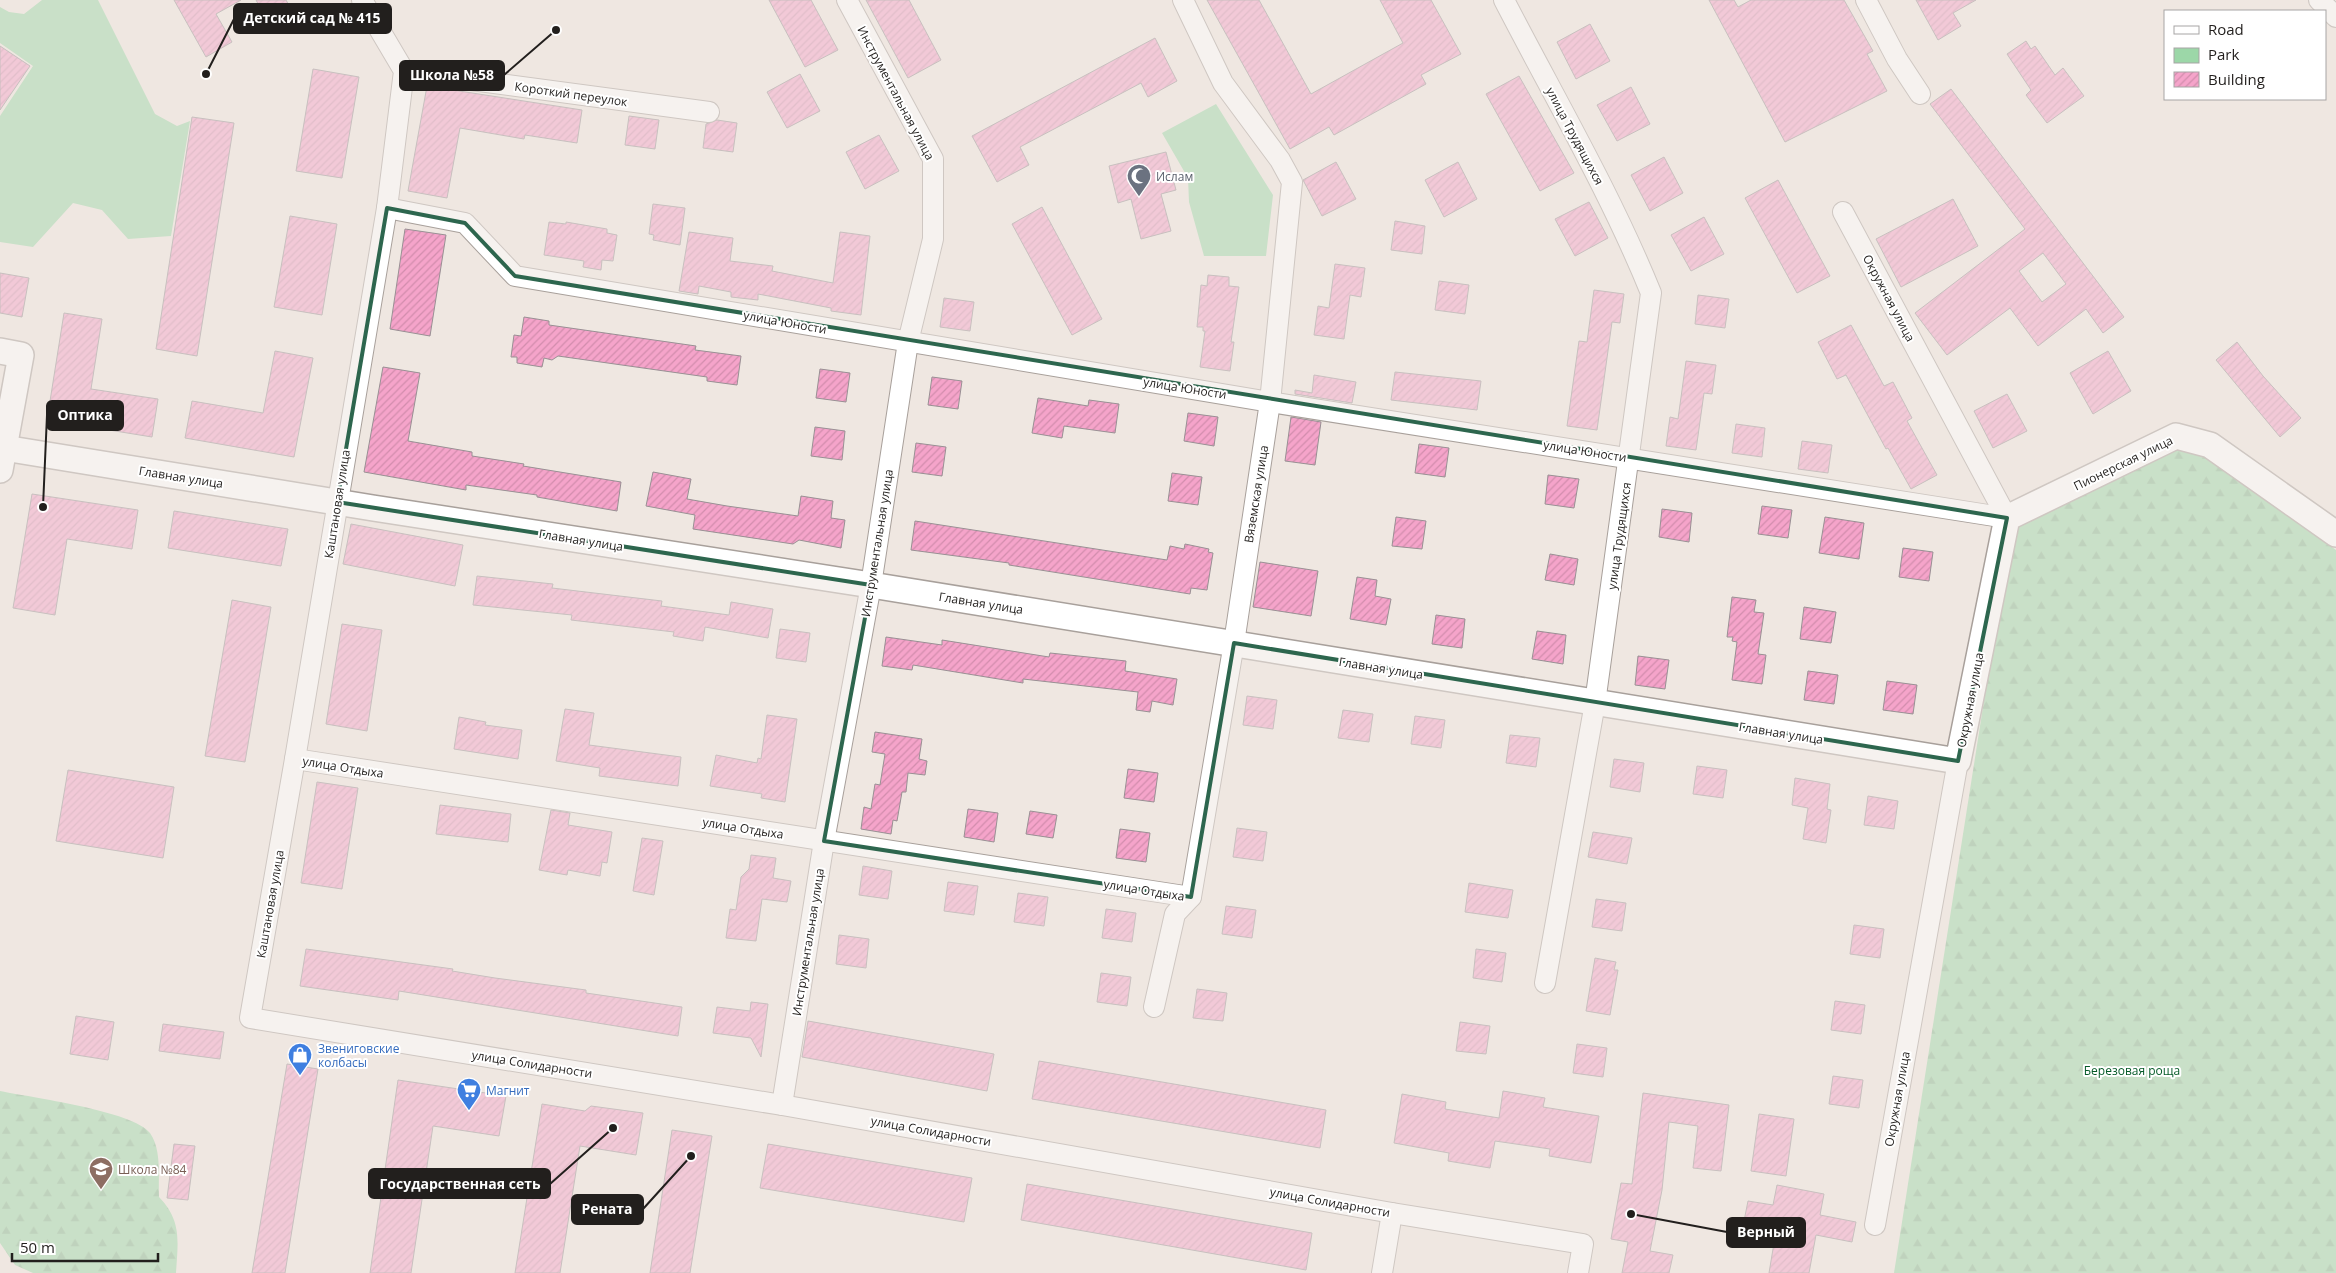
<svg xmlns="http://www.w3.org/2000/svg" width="2336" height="1273" font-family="'Open Sans',sans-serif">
<defs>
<pattern id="forest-firs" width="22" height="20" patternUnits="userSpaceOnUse" patternTransform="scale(1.25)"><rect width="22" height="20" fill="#9cd7a8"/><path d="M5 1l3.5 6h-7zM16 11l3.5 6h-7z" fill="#86b890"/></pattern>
<pattern id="building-hatch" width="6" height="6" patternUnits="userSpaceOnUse" patternTransform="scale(1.25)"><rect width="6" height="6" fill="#f5a4ca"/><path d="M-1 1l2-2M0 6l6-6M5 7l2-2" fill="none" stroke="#d28dad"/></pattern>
</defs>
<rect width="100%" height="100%" fill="#efe7e1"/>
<g fill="url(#forest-firs)">
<polygon points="2191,443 2336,550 2336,1273 1894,1273 2011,529"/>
<path d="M0 1091C29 1097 134 1111 150 1133 162 1150 158 1177 159 1197 182 1221 178 1241 176 1273H33L15 1265 0 1243Z"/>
</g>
<g fill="#9cd7a8">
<polygon points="42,0 98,0 155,114 177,126 190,121 171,236 128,239 102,210 73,203 33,247 0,242 0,116 33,66 0,43 0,7 9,12 24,14"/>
<polygon points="1216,104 1273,195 1266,256 1204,256 1189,202 1188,178 1162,133"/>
</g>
<g fill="url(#building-hatch)" stroke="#999094" fill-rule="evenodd">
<polygon points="174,0 241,0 216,14 232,42 206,57"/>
<polygon points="256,0 286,0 292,11 269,24"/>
<polygon points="769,0 811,0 838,50 805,67"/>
<polygon points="866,0 909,0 941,60 908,78"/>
<polygon points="1207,0 1259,0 1311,94 1403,43 1380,0 1431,0 1461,54 1421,75 1426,84 1334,135 1329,127 1290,149"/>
<polygon points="1709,0 1734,0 1738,7 1751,0 1844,0 1873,51 1867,54 1887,91 1785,142"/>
<polygon points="1916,0 1976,0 1953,13 1961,26 1938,40"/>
<polygon points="1590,24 1610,61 1576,79 1557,42"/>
<polygon points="1155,38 1177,81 1148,97 1141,83 1020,147 1029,165 997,182 972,136"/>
<polygon points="2026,41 2031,49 2035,46 2055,75 2063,68 2084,96 2047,123 2026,95 2031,90 2007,54"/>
<polygon points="0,46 30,66 0,110"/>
<polygon points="313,69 359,77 342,178 296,171"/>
<polygon points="800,74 820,111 787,128 767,92"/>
<polygon points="1519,76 1574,173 1540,191 1486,94"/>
<polygon points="427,86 582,110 577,143 525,135 524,139 460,128 447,198 408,191"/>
<polygon points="1631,87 1650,124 1617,141 1597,105"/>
<path d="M1951 89 2124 317 2103 333 2086 309 2038 346 2010 308 1947 355 1915 313 2025 229 1930 104ZM2043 253 2066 284 2042 302 2019 271Z"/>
<polygon points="629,116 659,120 655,149 625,145"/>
<polygon points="192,117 234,123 197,356 156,349"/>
<polygon points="717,120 737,123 733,152 703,148 706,124"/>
<polygon points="879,135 899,171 865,189 846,152"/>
<polygon points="1166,152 1176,190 1161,194 1171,231 1141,239 1131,199 1118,203 1109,166"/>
<polygon points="1664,157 1683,193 1650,211 1631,175"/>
<polygon points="1336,162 1356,199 1322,216 1303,180"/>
<polygon points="1458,162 1477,199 1444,217 1425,180"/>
<polygon points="1778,180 1830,276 1797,293 1745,198"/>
<polygon points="1953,199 1978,246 1901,287 1876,239"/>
<polygon points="1589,202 1608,238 1575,256 1555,219"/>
<polygon points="653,204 685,208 680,245 653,240 654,235 649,234"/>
<polygon points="1042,207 1102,319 1072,335 1012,224"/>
<polygon points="290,216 337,224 322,315 274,307"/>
<polygon points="1704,217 1724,254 1691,271 1671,235"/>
<polygon points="1395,221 1425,226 1422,254 1391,250"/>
<polygon points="549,222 566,224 566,222 607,229 607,233 617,235 613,261 602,260 601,270 583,267 584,261 544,255"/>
<polygon points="405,229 446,235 430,336 390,329"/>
<polygon points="689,232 733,238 730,261 773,266 772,271 833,283 840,232 870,236 861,315 831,311 831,308 758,294 758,300 731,297 731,292 699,286 698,294 679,291"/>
<polygon points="1335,264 1365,268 1361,297 1350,295 1344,339 1314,335 1318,306 1329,308"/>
<polygon points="0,273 29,278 22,317 0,313"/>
<polygon points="1208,275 1229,277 1229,286 1239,287 1231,342 1234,342 1230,371 1200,367 1205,331 1203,331 1203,327 1197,327 1201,285 1207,286"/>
<polygon points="1439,281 1469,285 1465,314 1435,310"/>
<polygon points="1594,290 1624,294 1620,323 1612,322 1597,430 1567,426 1579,341 1587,342"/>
<polygon points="1698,295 1729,299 1725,328 1695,324"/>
<polygon points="944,298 974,302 970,331 940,327"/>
<polygon points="64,313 102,319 91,389 158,399 152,437 47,420"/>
<polygon points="524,317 549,321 549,325 696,346 695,350 741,356 737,385 707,381 707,377 558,356 552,360 544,358 542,367 517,363 517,357 511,357 514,335 521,336"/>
<polygon points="1851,325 1884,386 1893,382 1912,418 1907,421 1937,475 1911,489 1888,448 1886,449 1846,375 1837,379 1818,342"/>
<polygon points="2237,342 2263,376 2301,418 2280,437 2216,360"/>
<polygon points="275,351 313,358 294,457 185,438 192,401 263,413"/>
<polygon points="2108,351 2131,391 2093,414 2070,373"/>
<polygon points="1686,361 1716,365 1712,394 1704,393 1696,450 1666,446 1670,417 1678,419"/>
<polygon points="383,367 420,373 408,441 472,452 472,456 524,464 523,466 621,482 617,511 537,497 537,495 466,485 466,490 364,472"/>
<polygon points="820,369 850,373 846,402 816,398"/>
<polygon points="1395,372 1481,381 1477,410 1391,400"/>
<polygon points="1314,375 1356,382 1352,403 1295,394 1295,390 1312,393"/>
<polygon points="932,377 962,381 958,409 928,405"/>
<polygon points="2007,394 2027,431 1993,448 1974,411"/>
<polygon points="1038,398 1088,406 1089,400 1119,404 1115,433 1064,426 1062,438 1032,433"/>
<polygon points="1188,413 1218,417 1214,446 1184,441"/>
<polygon points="1291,417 1321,422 1315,465 1285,461"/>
<polygon points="1736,424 1765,428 1762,457 1732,453"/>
<polygon points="815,427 845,431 842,460 811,456"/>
<polygon points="1802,441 1832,445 1828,473 1798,469"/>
<polygon points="916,443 946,447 942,476 912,472"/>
<polygon points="1419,444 1449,448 1445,477 1415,473"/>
<polygon points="653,472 691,479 687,499 727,506 798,516 801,496 833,501 831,518 845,520 841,548 799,540 793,544 693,529 695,515 646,506"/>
<polygon points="1172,473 1202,477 1198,505 1168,501"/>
<polygon points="1548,475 1579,479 1574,508 1545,504"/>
<polygon points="32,494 138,510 132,549 67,539 55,615 13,608"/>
<polygon points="1762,506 1792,510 1788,538 1758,534"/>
<polygon points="1662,509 1692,513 1689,542 1659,537"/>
<polygon points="174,511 288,529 281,566 168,548"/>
<polygon points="1396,517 1426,521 1422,549 1392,546"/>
<polygon points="1825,517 1864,523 1859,559 1819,553"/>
<polygon points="915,521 1167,560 1170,546 1184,549 1185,544 1209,549 1208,552 1213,553 1207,590 1191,588 1190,594 1009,565 1009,563 911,550"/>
<polygon points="351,524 463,545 455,586 343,564"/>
<polygon points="1903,548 1933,552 1929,581 1899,577"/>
<polygon points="1550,554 1578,559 1574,585 1545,580"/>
<polygon points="1260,562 1318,571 1311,616 1253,607"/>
<polygon points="477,576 553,584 552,588 662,601 661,606 729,615 731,602 773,609 768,638 705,627 703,641 673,636 674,632 571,620 572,615 473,605"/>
<polygon points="1357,577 1377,580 1375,596 1391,599 1386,625 1350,619"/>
<polygon points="1732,597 1756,600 1754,612 1764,613 1758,654 1766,655 1762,684 1732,680 1737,642 1732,641 1733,637 1727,637"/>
<polygon points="232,600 271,607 245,762 205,756"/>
<polygon points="1804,607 1836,612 1831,643 1800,639"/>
<polygon points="1436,615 1465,619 1462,648 1432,644"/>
<polygon points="342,624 382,630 367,731 326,724"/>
<polygon points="780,629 810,633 806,662 776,658"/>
<polygon points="1537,631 1566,635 1563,664 1532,659"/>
<polygon points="886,637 942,645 942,640 1049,657 1050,653 1126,661 1125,671 1177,679 1173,705 1152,701 1150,712 1136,710 1138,692 1023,679 1023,683 913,665 912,670 882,666"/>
<polygon points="1638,656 1669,660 1665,689 1635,685"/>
<polygon points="1808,671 1838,675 1834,704 1804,700"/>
<polygon points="1887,681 1917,685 1913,714 1883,710"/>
<polygon points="1247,696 1277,700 1273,729 1243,725"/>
<polygon points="565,709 594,713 589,745 681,757 678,786 599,776 600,768 556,761"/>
<polygon points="1343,710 1373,714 1369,742 1338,738"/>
<polygon points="767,715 797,719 785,802 761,798 762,794 710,786 716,755 757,763 758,758 761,759"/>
<polygon points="1415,716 1445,720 1441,748 1411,744"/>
<polygon points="459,717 486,722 485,725 522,730 518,759 454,749"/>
<polygon points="875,732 922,739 919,759 927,761 925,775 908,773 906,792 902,792 897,821 893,820 891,834 861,829 864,807 871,809 875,784 880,785 885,754 872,752"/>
<polygon points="1510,735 1540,738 1536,767 1506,763"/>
<polygon points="1614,759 1644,763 1640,792 1610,787"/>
<polygon points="1697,766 1727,770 1723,798 1693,794"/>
<polygon points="1128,769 1158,773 1154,802 1124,798"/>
<polygon points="68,770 174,787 163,858 56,841"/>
<polygon points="1795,778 1830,784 1827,809 1831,810 1826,843 1803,839 1808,808 1792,805"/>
<polygon points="317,782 358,788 342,889 301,883"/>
<polygon points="1868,796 1898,801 1894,829 1864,825"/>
<polygon points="440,805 511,814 508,842 436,834"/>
<polygon points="968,809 998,813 994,842 964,837"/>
<polygon points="551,810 570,813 568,825 612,832 607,863 602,862 600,876 568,870 567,875 539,870"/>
<polygon points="1030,811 1057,815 1053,838 1026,834"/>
<polygon points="1237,828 1267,832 1263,861 1233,857"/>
<polygon points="1120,829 1150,833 1146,862 1116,858"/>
<polygon points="1593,832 1632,838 1627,864 1588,857"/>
<polygon points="642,838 663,841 654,895 633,891"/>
<polygon points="751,855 776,858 773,878 791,881 787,902 762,899 756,941 726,938 730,909 736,910 741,877 749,869"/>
<polygon points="863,866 892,871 888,899 859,895"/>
<polygon points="948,882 978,886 974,915 944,911"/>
<polygon points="1469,883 1513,890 1508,918 1465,912"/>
<polygon points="1018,893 1048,897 1044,926 1014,922"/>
<polygon points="1596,899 1626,903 1622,931 1592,927"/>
<polygon points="1226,906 1256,910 1252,938 1222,934"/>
<polygon points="1106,909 1136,913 1132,942 1102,938"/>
<polygon points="1854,925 1884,929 1880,958 1850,954"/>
<polygon points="839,935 869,939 866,968 836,964"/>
<polygon points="306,949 453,969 452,971 495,978 586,990 586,993 682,1007 678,1036 399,991 398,1000 300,986"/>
<polygon points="1476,949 1506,953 1502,982 1473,978"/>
<polygon points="1595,958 1616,962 1614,970 1618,970 1610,1015 1586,1011"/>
<polygon points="1101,973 1131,977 1127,1006 1097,1002"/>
<polygon points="1197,989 1227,993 1223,1021 1193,1018"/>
<polygon points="1835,1001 1865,1005 1861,1034 1831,1030"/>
<polygon points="751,1002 768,1004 761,1057 751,1038 713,1033 717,1007 750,1011"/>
<polygon points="76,1016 114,1022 108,1060 70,1054"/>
<polygon points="808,1021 994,1054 987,1091 802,1057"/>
<polygon points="1460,1022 1490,1026 1486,1054 1456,1051"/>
<polygon points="163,1024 224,1032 220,1059 159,1051"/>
<polygon points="1577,1044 1607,1048 1603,1077 1573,1073"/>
<polygon points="1039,1061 1326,1110 1320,1148 1032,1099"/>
<polygon points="287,1064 318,1069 285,1273 252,1273"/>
<polygon points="1833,1076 1863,1080 1859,1108 1829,1104"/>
<polygon points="398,1080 506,1096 499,1136 433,1126 411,1273 370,1273"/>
<polygon points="1503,1091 1545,1098 1543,1107 1599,1116 1591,1163 1549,1156 1550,1149 1495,1141 1490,1168 1448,1161 1449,1153 1394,1143 1402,1094 1446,1102 1445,1109 1499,1118"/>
<polygon points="1643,1093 1729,1105 1721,1171 1693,1168 1698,1126 1669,1122 1662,1190 1650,1251 1673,1255 1669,1273 1622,1273 1628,1242 1611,1239 1621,1183 1632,1184"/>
<polygon points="542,1104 585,1111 591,1106 643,1113 636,1155 580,1146 560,1273 515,1273"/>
<polygon points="1759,1114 1794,1119 1786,1176 1751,1171"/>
<polygon points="672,1130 712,1136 690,1273 650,1273"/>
<polygon points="174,1144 195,1146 188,1200 167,1198"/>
<polygon points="768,1144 972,1178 964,1222 760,1188"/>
<polygon points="1027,1184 1312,1233 1306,1270 1021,1220"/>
<polygon points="1777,1185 1824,1194 1820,1215 1856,1222 1852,1242 1816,1235 1809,1273 1769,1273 1775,1237 1767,1235 1769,1226 1744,1221 1748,1201 1773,1205"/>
</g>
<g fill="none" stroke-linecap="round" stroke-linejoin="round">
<defs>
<g id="minor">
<polyline points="362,0 404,71 387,208 295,759 250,1018 782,1105 1392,1213 1583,1244 1578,1273"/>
<path d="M1504 0C1554 97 1610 192 1651 293L1595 703 1545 983"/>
<polyline points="1866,0 1897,59 1920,94"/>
<polyline points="2319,0 2336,17"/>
<polyline points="404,71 709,112"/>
<polyline points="387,208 465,223 515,276 1270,402 2007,518"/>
<polyline points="1843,212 2007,518"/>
<polyline points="295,759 1191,897"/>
<polyline points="1154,1007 1175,914 1191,897 1234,643 1270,402 1292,182 1280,160 1223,83 1183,0"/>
<polyline points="782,1105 824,841 871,585 908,342 933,239 933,159 847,0"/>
<polyline points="1875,1225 1958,761"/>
<polyline points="1382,1273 1392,1213"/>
</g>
<g id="tertiary">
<polyline points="0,351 21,355 0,470"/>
<polyline points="4,448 373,508 871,585 1958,761 2007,518 2176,436 2210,445 2336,534"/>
</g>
</defs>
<use href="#minor" stroke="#a8a09b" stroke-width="22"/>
<use href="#tertiary" stroke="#a8a09b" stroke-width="28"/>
<use href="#minor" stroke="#fff" stroke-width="20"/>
<use href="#tertiary" stroke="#fff" stroke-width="25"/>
</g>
<path d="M0 0H2336V1273H0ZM387 208 465 223 515 276 2007 518 1958 761 1234 643 1191 897 824 841 871 585 337 502Z" fill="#efe7e1" fill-opacity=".55" fill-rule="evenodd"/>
<path fill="none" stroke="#2d664e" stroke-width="4" stroke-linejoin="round" d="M387 208 465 223 515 276 2007 518 1958 761 1234 643 1191 897 824 841 871 585 337 502Z"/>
<defs>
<symbol id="mosque-pin" viewBox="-11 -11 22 30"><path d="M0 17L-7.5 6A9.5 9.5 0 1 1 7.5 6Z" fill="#6b7280" stroke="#fff"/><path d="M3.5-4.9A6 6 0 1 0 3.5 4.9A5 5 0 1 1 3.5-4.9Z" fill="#fff"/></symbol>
<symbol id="shop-pin" viewBox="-11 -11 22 30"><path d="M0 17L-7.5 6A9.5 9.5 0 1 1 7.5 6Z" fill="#3f7fe0" stroke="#fff"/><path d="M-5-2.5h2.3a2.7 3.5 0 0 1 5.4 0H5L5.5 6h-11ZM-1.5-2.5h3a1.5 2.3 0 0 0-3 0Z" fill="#fff"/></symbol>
<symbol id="supermarket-pin" viewBox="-11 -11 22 30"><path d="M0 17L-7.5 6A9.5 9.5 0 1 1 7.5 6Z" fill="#3f7fe0" stroke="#fff"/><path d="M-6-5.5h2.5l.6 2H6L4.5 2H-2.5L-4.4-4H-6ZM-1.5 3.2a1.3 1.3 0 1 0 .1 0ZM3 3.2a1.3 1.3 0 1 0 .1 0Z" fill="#fff"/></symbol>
<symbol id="school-pin" viewBox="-11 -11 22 30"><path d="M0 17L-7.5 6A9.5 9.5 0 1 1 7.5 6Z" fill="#8d6e63" stroke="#fff"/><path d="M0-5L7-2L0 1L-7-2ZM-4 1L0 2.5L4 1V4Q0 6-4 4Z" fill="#fff"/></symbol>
</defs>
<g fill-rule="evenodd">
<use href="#mosque-pin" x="1125" y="162" width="28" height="38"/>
<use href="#shop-pin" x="286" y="1041" width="28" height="38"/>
<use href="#supermarket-pin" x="455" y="1076" width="28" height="38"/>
<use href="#school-pin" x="87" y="1155" width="28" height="38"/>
</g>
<g text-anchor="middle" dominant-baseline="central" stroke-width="4" stroke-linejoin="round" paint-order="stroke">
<g font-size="12" fill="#221f1d" stroke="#fff">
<text transform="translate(896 93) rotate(62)">Инструментальная улица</text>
<text transform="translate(571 94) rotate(8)">Короткий переулок</text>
<text transform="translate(1575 136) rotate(62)">улица Трудящихся</text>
<text transform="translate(1889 298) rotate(62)">Окружная улица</text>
<text transform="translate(785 322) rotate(10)">улица Юности</text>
<text transform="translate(1185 388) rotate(9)">улица Юности</text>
<text transform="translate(1585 451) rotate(9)">улица Юности</text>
<text transform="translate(2123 463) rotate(-26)">Пионерская улица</text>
<text transform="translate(181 477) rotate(9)">Главная улица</text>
<text transform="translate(1256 494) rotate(-81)">Вяземская улица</text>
<text transform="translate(337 504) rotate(-81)">Каштановая улица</text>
<text transform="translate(1619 536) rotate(-82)">улица Трудящихся</text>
<text transform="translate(581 540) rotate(9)">Главная улица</text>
<text transform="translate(877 543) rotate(-81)">Инструментальная улица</text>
<text transform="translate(981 603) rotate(9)">Главная улица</text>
<text transform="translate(1381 668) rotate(9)">Главная улица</text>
<text transform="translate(1970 700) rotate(-79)">Окружная улица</text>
<text transform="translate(1781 733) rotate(9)">Главная улица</text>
<text transform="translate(343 767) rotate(9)">улица Отдыха</text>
<text transform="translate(743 828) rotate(9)">улица Отдыха</text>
<text transform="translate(1144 890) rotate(9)">улица Отдыха</text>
<text transform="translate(270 904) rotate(-80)">Каштановая улица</text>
<text transform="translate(808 942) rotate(-81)">Инструментальная улица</text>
<text transform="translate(532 1064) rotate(9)">улица Солидарности</text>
<text transform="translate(1897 1099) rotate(-80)">Окружная улица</text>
<text transform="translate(931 1131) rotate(10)">улица Солидарности</text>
<text transform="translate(1330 1202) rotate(10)">улица Солидарности</text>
</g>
<g font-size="12" fill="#5b616d" stroke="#fff" text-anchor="start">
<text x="1156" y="176">Ислам</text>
</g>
<g font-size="12" fill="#366cbe" stroke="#fff" text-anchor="start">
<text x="318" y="1048">Звениговские<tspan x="318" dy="14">колбасы</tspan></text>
<text x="486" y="1090">Магнит</text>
</g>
<g font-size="12" fill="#055a28" stroke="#fff">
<text x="2132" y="1070">Березовая роща</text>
</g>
<g font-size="12" fill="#785e54" stroke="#fff" text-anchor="start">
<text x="118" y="1169">Школа №84</text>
</g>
</g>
<path fill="none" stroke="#221f1d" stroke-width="2" d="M206 74L234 19M556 30L504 75M43 507L47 415M613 1128L550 1184M691 1156L643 1209M1631 1214L1727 1232"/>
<g fill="#221f1d" stroke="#fff" stroke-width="2">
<circle cx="206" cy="74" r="5"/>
<circle cx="556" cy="30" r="5"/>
<circle cx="43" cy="507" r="5"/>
<circle cx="613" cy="1128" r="5"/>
<circle cx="691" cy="1156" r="5"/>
<circle cx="1631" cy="1214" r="5"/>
</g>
<g fill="#221f1d" stroke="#221f1d" stroke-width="2">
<rect x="234" y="4" width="157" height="29" rx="5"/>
<rect x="400" y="61" width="104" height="29" rx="5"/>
<rect x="47" y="401" width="76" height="29" rx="5"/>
<rect x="369" y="1169" width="181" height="29" rx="5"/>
<rect x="572" y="1195" width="71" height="29" rx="5"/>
<rect x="1727" y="1218" width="78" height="29" rx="5"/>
</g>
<g font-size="14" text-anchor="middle" font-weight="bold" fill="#fff">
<text x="312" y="23">Детский сад № 415</text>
<text x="452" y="80">Школа №58</text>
<text x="85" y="420">Оптика</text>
<text x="460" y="1189">Государственная сеть</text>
<text x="607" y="1214">Рената</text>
<text x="1766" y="1237">Верный</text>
</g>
<rect x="2164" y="10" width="162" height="90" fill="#ffffff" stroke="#a7a5a5"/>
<rect x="2174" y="26" width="25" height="8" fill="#ffffff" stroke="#a7a5a5"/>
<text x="2208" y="35" font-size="15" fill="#221f1d">Road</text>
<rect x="2174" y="48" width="25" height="15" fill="#9cd7a8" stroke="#a7a5a5"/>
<text x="2208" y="60" font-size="15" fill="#221f1d">Park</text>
<rect x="2174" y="72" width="25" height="15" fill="url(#building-hatch)" stroke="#a7a5a5"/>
<text x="2208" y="85" font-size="15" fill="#221f1d">Building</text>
<path d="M12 1253v8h146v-8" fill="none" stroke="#221f1d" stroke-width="2.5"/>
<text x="20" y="1253" font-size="15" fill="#221f1d" stroke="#ffffff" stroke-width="4" paint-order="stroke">50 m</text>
</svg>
